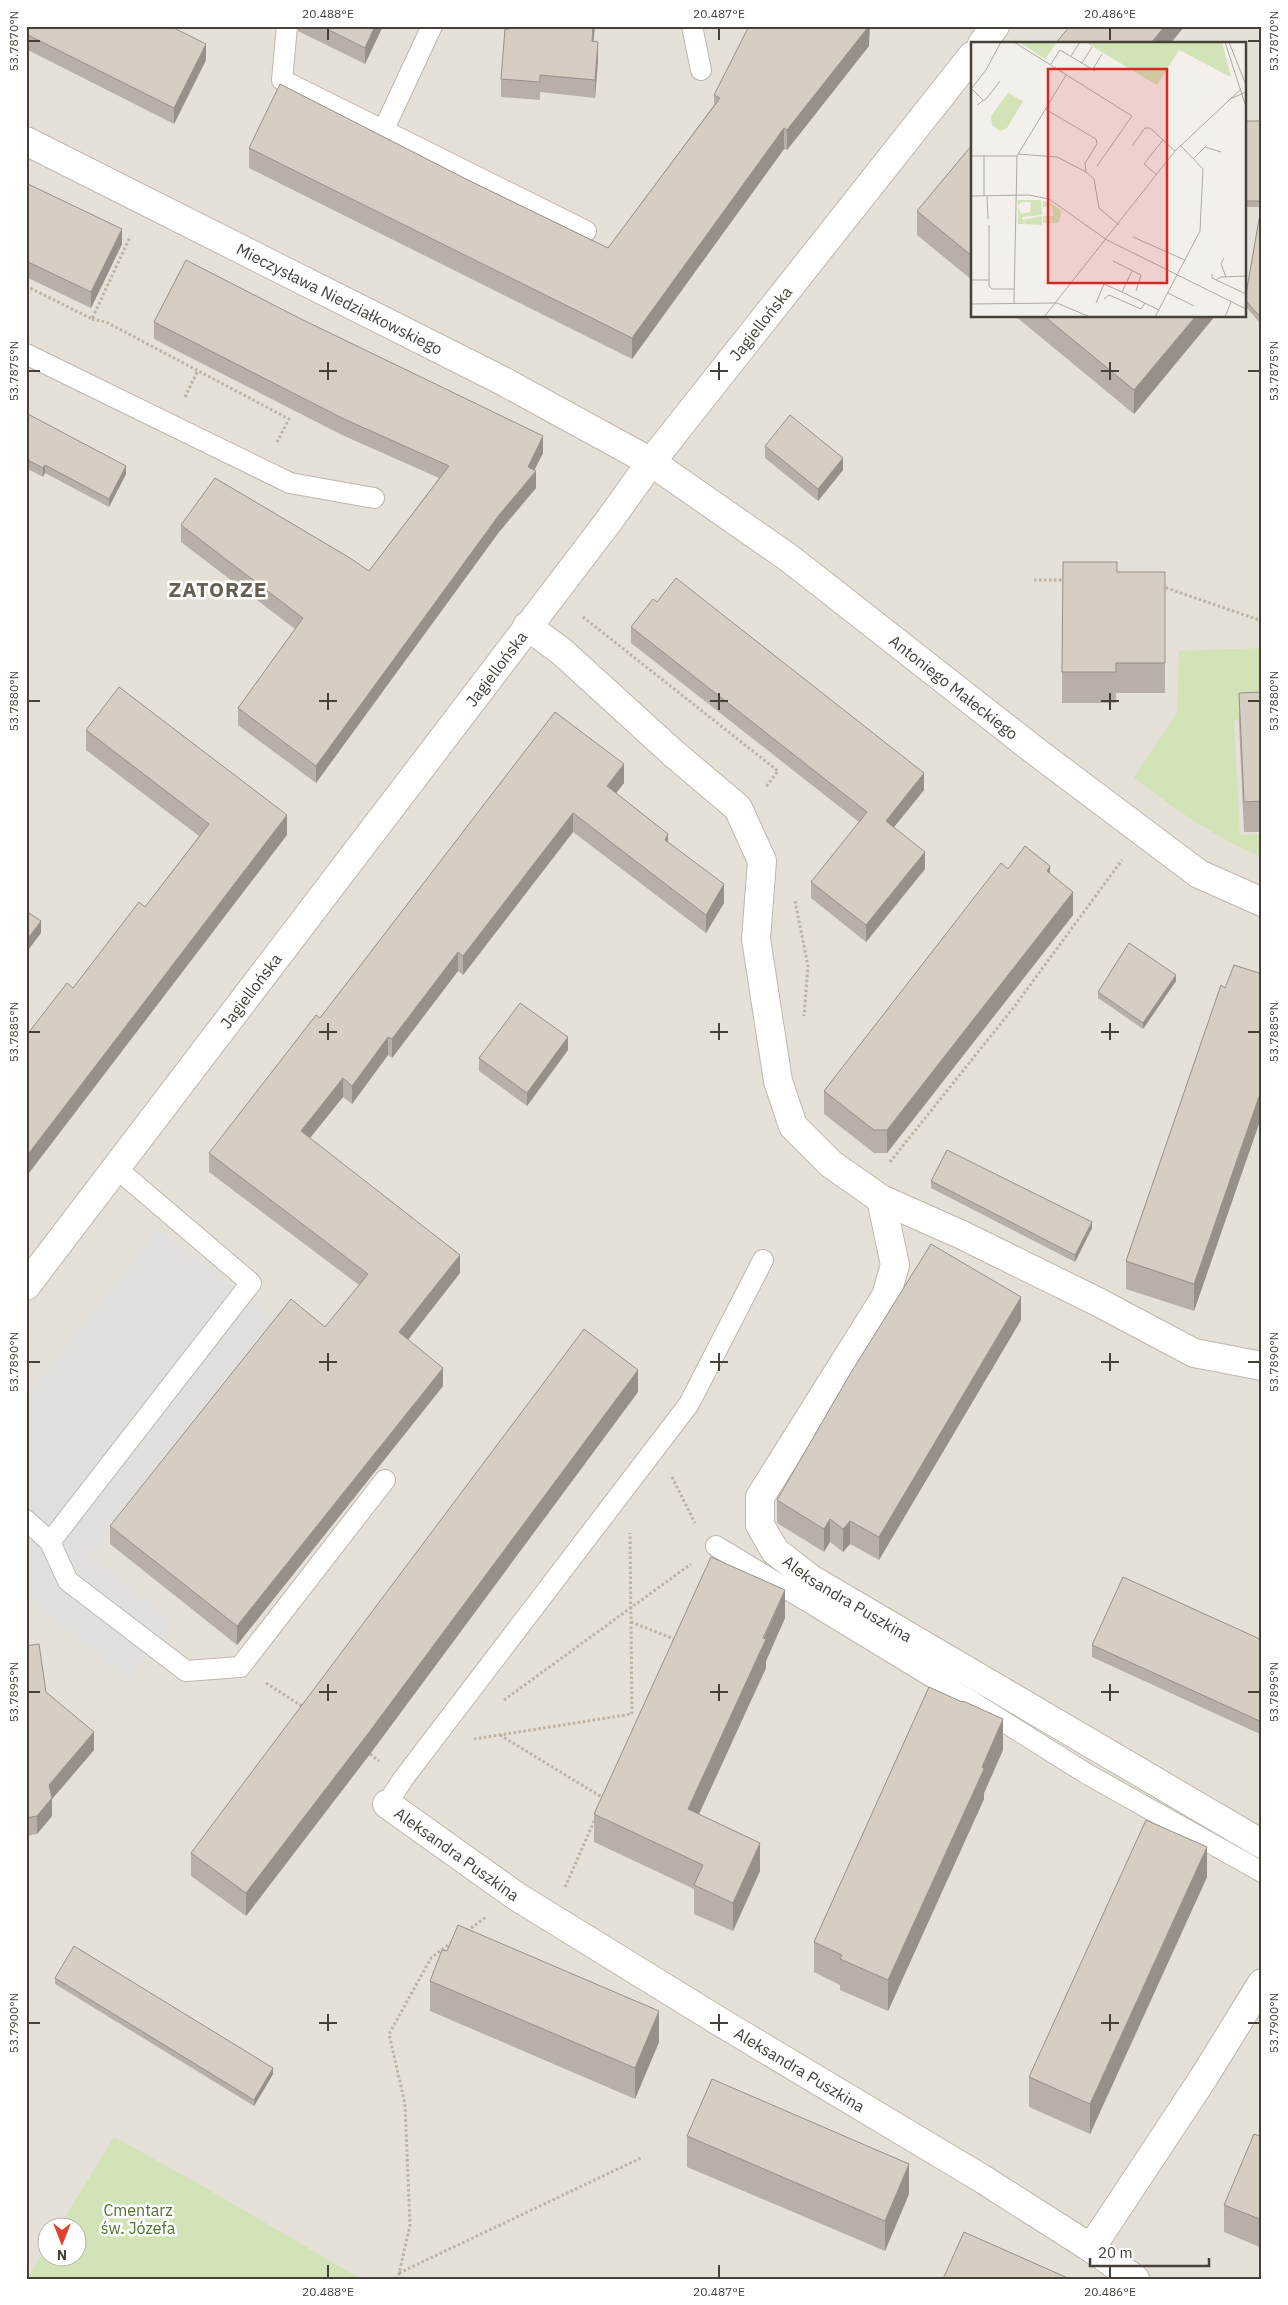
<svg xmlns="http://www.w3.org/2000/svg" width="1288" height="2305" font-family="'IBM Plex Sans',sans-serif">
<rect width="100%" height="100%" fill="#f3efea"/>
<path fill="#e6e1d8" fill-rule="evenodd" d="M26 26H1262V2279H26ZM972 44H1244V316H972ZM48 2228H78V2258H48Z"/>
<g fill="#d2e3b7">
<path d="M1262 648V719L1234 720 1240 835 1262 834V857C1219 840 1169 806 1134 777L1177 713 1179 651Z"/>
<polygon points="114,2137 199,2184 361,2279 27,2279 47,2246 48,2258 78,2258 78,2228 59,2227"/>
</g>
<polygon fill="#e2e0de" points="158,1229 276,1321 91,1556 174,1622 129,1679 26,1598 26,1397"/>
<g fill="none" stroke-linecap="round" stroke-linejoin="round">
<defs>
<g id="service">
<polyline points="287,26 282,80 586,231"/>
<polyline points="692,26 701,70"/>
<polyline points="383,131 432,26"/>
<polyline points="26,354 290,483 374,498"/>
<polyline points="26,1520 50,1542 68,1581 186,1671 240,1667 385,1480"/>
<polyline points="50,1542 251,1283 116,1168"/>
<polyline points="716,1546 947,1686 1087,1774 1262,1872"/>
<polyline points="387,1804 403,1779 689,1404 763,1260"/>
</g>
<g id="minor">
<polyline points="982,44 995,26"/>
<path id="s1" d="M26 141 501 380 651 462 789 558 1034 750 1199 874 1262 902"/>
<polyline points="527,626 561,651 673,753 738,808 762,861 756,939 778,1081 793,1126 831,1164 881,1199 962,1235 1098,1302 1194,1353 1262,1366"/>
<path id="s2" d="M881 1199 895 1265 886 1296 760 1497V1525L775 1551 811 1579 1262 1844"/>
<path id="s3" d="M26 1286 608 522 651 462 972 56"/>
<path id="s4" d="M387 1804 516 1896 717 2020 981 2178 1091 2248 1135 2279"/>
<polyline points="1091,2248 1204,2077 1262,1983"/>
</g>
</defs>
<use href="#service" stroke="#beb6ad" stroke-width="22"/>
<use href="#minor" stroke="#beb6ad" stroke-width="30"/>
<g stroke="#beb1a0" stroke-width="3" stroke-dasharray="2.5 2.5" stroke-linecap="butt">
<polyline points="26,286 92,319 130,237"/>
<polyline points="92,319 106,322 289,419 276,444"/>
<polyline points="185,397 198,370"/>
<polyline points="1034,580 1065,580"/>
<polyline points="1161,586 1262,621"/>
<polyline points="583,617 778,771 765,788"/>
<polyline points="795,901 808,966 804,1016"/>
<polyline points="890,1162 1014,1007 1122,860"/>
<polyline points="672,1477 695,1523"/>
<polyline points="631,1622 674,1639"/>
<polyline points="266,1683 305,1708"/>
<polyline points="504,1700 691,1564"/>
<polyline points="500,1735 603,1798"/>
<polyline points="474,1739 632,1714 630,1533"/>
<polyline points="370,1754 379,1761"/>
<polyline points="565,1887 596,1817"/>
<polyline points="467,1931 486,1917"/>
<polyline points="399,2273 643,2157"/>
<polyline points="395,2279 399,2274 410,2225 405,2104 389,2034 431,1958 452,1942"/>
</g>
<use href="#service" stroke="#fff" stroke-width="20"/>
<use href="#minor" stroke="#fff" stroke-width="28"/>
</g>
<g fill="#b8b0a8">
<polygon points="26,26 206,60 174,124 26,49"/>
<polygon points="298,26 383,26 365,64 298,31"/>
<polygon points="869,27 869,46 787,150 784,149 632,359 249,168 249,148 468,180 608,248 714,105 714,95"/>
<polygon points="509,29 593,41 598,60 595,98 540,92 540,100 501,97 501,79"/>
<polygon points="1244,121 1262,121 1262,325 1245,306 1245,300 1261,207 1244,207"/>
<polygon points="972,145 972,280 917,235 917,211"/>
<polygon points="26,183 122,244 91,308 26,277"/>
<polygon points="1015,316 1215,316 1134,414"/>
<polygon points="154,322 543,453 534,470 536,488 499,532 316,783 238,725 238,708 295,629 181,542 181,525 369,571 439,478 342,435 154,339"/>
<polygon points="26,413 126,474 109,507 45,473 43,477 26,468"/>
<polygon points="765,446 843,470 818,501 765,458"/>
<polygon points="1117,572 1165,572 1165,693 1116,693 1116,703 1062,703 1062,672"/>
<polygon points="631,627 924,790 894,827 925,869 866,942 811,898 811,882 859,822 631,643"/>
<polygon points="1262,692 1262,832 1244,832 1239,724 1239,693"/>
<polygon points="555,712 624,783 616,793 668,843 724,903 706,933 573,832 463,975 458,971 392,1058 388,1055 352,1104 343,1097 310,1138 460,1273 408,1340 443,1386 237,1645 110,1544 110,1526 325,1327 359,1285 209,1172 209,1153 320,1018"/>
<polygon points="86,730 287,835 73,988 145,907 199,836 86,750"/>
<polygon points="1008,869 1073,915 887,1153 874,1153 824,1114 824,1091"/>
<polygon points="1262,974 1262,1115 1194,1311 1126,1289 1126,1261 1225,988"/>
<polygon points="1176,981 1143,1029 1098,998 1098,992"/>
<polygon points="568,1050 527,1106 479,1071 479,1058"/>
<polygon points="931,1181 1092,1228 1075,1262 931,1188"/>
<polygon points="1021,1320 879,1560 850,1544 843,1552 830,1542 824,1552 777,1523 777,1500"/>
<polygon points="638,1392 370,1754 246,1916 191,1876 191,1853"/>
<polygon points="785,1618 766,1661 766,1668 699,1814 760,1871 733,1931 694,1914 694,1889 594,1842 594,1814"/>
<polygon points="1262,1640 1262,1735 1092,1657 1092,1645"/>
<polygon points="26,1646 46,1692 94,1750 52,1799 52,1816 37,1834 26,1836"/>
<polygon points="1003,1750 984,1793 984,1799 888,2011 840,1990 840,1985 814,1972 814,1942"/>
<polygon points="1207,1877 1090,2134 1029,2107 1029,2077"/>
<polygon points="447,1951 659,2042 635,2099 430,2011 430,1981"/>
<polygon points="55,1978 273,2074 254,2106 55,1984"/>
<polygon points="687,2136 909,2194 885,2251 687,2167"/>
<polygon points="1262,2137 1262,2248 1224,2232 1224,2205"/>
</g>
<g fill="#969088">
<polygon points="375,26 383,26 365,64 365,48"/>
<polygon points="593,26 595,26 592,59 592,41"/>
<polygon points="863,26 870,26 869,46 787,150 787,130"/>
<polygon points="1165,26 1185,26 1170,44 1150,44"/>
<polygon points="598,42 598,60 595,98 595,80"/>
<polygon points="206,44 206,60 174,124 174,108"/>
<polygon points="784,128 784,149 632,359 632,338"/>
<polygon points="122,229 122,244 91,308 91,292"/>
<polygon points="1196,316 1215,316 1134,414 1134,390"/>
<polygon points="543,436 543,453 531,477 536,471 536,488 499,532 316,783 316,766 528,467"/>
<polygon points="843,458 843,470 818,501 818,489"/>
<polygon points="45,465 45,473 43,477 43,468"/>
<polygon points="126,466 126,474 109,507 109,499"/>
<polygon points="624,764 624,783 607,805 607,786"/>
<polygon points="924,773 924,790 886,837 886,821"/>
<polygon points="573,813 573,832 463,975 463,956"/>
<polygon points="287,815 287,835 26,1177 26,1157"/>
<polygon points="668,834 668,853 665,840"/>
<polygon points="925,852 925,869 866,942 866,925"/>
<polygon points="1050,866 1050,889 1047,871"/>
<polygon points="724,884 724,903 706,933 706,915"/>
<polygon points="1073,892 1073,915 887,1153 887,1130"/>
<polygon points="41,921 41,933 26,953 26,941"/>
<polygon points="458,952 458,971 392,1058 392,1039"/>
<polygon points="1176,975 1176,981 1143,1029 1143,1023"/>
<polygon points="388,1037 388,1055 352,1104 352,1086"/>
<polygon points="568,1037 568,1050 527,1106 527,1093"/>
<polygon points="343,1078 343,1097 301,1149 301,1131"/>
<polygon points="1262,1088 1262,1115 1194,1311 1194,1284"/>
<polygon points="1092,1222 1092,1228 1075,1262 1075,1255"/>
<polygon points="460,1255 460,1273 399,1351 399,1332"/>
<polygon points="1021,1297 1021,1320 879,1560 879,1537"/>
<polygon points="443,1368 443,1386 237,1645 237,1626"/>
<polygon points="638,1370 638,1392 370,1754 246,1916 246,1893"/>
<polygon points="830,1519 830,1542 824,1552 824,1529"/>
<polygon points="850,1521 850,1544 843,1552 843,1529"/>
<polygon points="785,1590 785,1618 766,1661 766,1668 688,1838 688,1809"/>
<polygon points="1003,1719 1003,1750 984,1793 984,1799 888,2011 888,1980"/>
<polygon points="94,1732 94,1750 52,1799 52,1816 37,1834 37,1816 49,1785"/>
<polygon points="760,1843 760,1871 733,1931 733,1903"/>
<polygon points="1207,1847 1207,1877 1090,2134 1090,2104"/>
<polygon points="659,2011 659,2042 635,2099 635,2068"/>
<polygon points="273,2068 273,2074 254,2106 254,2100"/>
<polygon points="909,2164 909,2194 885,2251 885,2221"/>
</g>
<g fill="#d6cdc3" stroke="#969088">
<polygon points="26,26 170,26 206,44 174,108 26,34"/>
<polygon points="321,26 375,26 365,48"/>
<polygon points="509,26 593,26 592,41 598,42 595,80 540,75 540,82 501,79 505,29 509,29"/>
<polygon points="749,26 869,26 787,130 784,128 632,338 249,148 280,84 468,180 608,248 720,98 714,95"/>
<polygon points="1070,26 1165,26 1150,44 1055,44"/>
<rect x="1244" y="121" width="18" height="80"/>
<polygon points="972,145 972,256 917,211"/>
<polygon points="26,183 122,229 91,292 26,261"/>
<polygon points="1262,202 1262,319 1245,300"/>
<polygon points="186,260 301,319 543,436 528,467 536,471 499,515 316,766 238,708 303,618 181,525 215,478 350,558 369,571 449,466 342,418 154,322"/>
<polygon points="1044,316 1196,316 1134,390"/>
<polygon points="26,413 126,466 109,499 45,465 43,468 26,459"/>
<polygon points="790,415 843,458 818,489 765,446"/>
<polygon points="1063,562 1117,562 1117,572 1165,572 1165,663 1116,663 1116,672 1062,672"/>
<polygon points="676,578 924,773 886,821 925,852 866,925 811,882 867,812 631,627 653,599 657,602"/>
<polygon points="119,687 287,815 26,1157 26,1036 67,983 73,988 139,902 145,907 209,824 86,730"/>
<polygon points="1262,692 1262,801 1244,802 1239,693"/>
<polygon points="555,712 624,764 607,786 668,834 665,840 724,884 706,915 573,813 463,956 458,952 392,1039 388,1037 352,1086 343,1078 301,1131 460,1255 399,1332 443,1368 237,1626 110,1526 291,1299 325,1327 368,1274 209,1153 316,1015 320,1018"/>
<polygon points="1025,846 1050,866 1047,871 1073,892 887,1130 874,1130 824,1091 1001,863 1008,869"/>
<polygon points="26,911 41,921 26,941"/>
<polygon points="1129,943 1176,975 1143,1023 1098,992"/>
<polygon points="1234,965 1262,974 1262,1088 1194,1284 1126,1261 1221,985 1225,988"/>
<polygon points="520,1003 568,1037 527,1093 479,1058"/>
<polygon points="947,1150 1092,1222 1075,1255 931,1181"/>
<polygon points="931,1244 1021,1297 879,1537 850,1521 843,1529 830,1519 824,1529 777,1500 850,1374"/>
<polygon points="584,1329 638,1370 370,1731 246,1893 191,1853"/>
<polygon points="711,1557 785,1590 763,1638 766,1639 688,1809 760,1843 733,1903 694,1885 703,1865 594,1814"/>
<polygon points="1123,1577 1262,1640 1262,1722 1092,1645"/>
<polygon points="39,1644 46,1692 94,1732 49,1785 52,1798 37,1816 26,1818 26,1646"/>
<polygon points="929,1687 962,1702 963,1701 1003,1719 982,1767 984,1769 888,1980 840,1959 842,1955 814,1942"/>
<polygon points="1146,1820 1207,1847 1090,2104 1029,2077"/>
<polygon points="458,1925 659,2011 635,2068 430,1981 442,1950 447,1951"/>
<polygon points="74,1946 273,2068 254,2100 55,1978"/>
<polygon points="712,2079 909,2164 885,2221 687,2136"/>
<polygon points="1254,2134 1262,2137 1262,2220 1224,2205"/>
<polygon points="964,2232 1070,2279 943,2279"/>
</g>
<path fill="none" stroke="#464038" stroke-width="2" d="M328 28V40M719 28V40M1110 28V40M28 41H40M1248 41H1260M328 362V380M719 362V380M1110 362V380M28 371H40M319 371H337M710 371H728M1101 371H1119M1248 371H1260M328 693V710M719 693V710M1110 693V710M28 701H40M319 701H337M710 701H728M1101 701H1119M1248 701H1260M328 1023V1040M719 1023V1040M1110 1023V1040M28 1032H40M319 1032H337M710 1032H728M1101 1032H1119M1248 1032H1260M328 1353V1371M719 1353V1371M1110 1353V1371M28 1362H40M319 1362H337M710 1362H728M1101 1362H1119M1248 1362H1260M328 1684V1701M719 1684V1701M1110 1684V1701M28 1692H40M319 1692H337M710 1692H728M1101 1692H1119M1248 1692H1260M328 2014V2031M719 2014V2031M1110 2014V2031M28 2023H40M319 2023H337M710 2023H728M1101 2023H1119M1248 2023H1260M328 2265V2278M719 2265V2278M1110 2265V2278"/>
<g text-anchor="middle" dominant-baseline="central" stroke-width="5" stroke-linejoin="round" paint-order="stroke">
<g font-size="16" fill="#464038" stroke="#fff">
<text stroke="none"><textPath href="#s1" startOffset="351">Mieczysława Niedziałkowskiego</textPath></text>
<text stroke="none"><textPath href="#s3" startOffset="1211">Jagiellońska</textPath></text>
<text stroke="none"><textPath href="#s3" startOffset="776">Jagiellońska</textPath></text>
<text stroke="none"><textPath href="#s1" startOffset="1080">Antoniego Małeckiego</textPath></text>
<text stroke="none"><textPath href="#s3" startOffset="371">Jagiellońska</textPath></text>
<text stroke="none"><textPath href="#s2" startOffset="482">Aleksandra Puszkina</textPath></text>
<text stroke="none"><textPath href="#s4" startOffset="86">Aleksandra Puszkina</textPath></text>
<text stroke="none"><textPath href="#s4" startOffset="491">Aleksandra Puszkina</textPath></text>
</g>
<g font-size="16" fill="#4e7231" stroke="#fff">
<text x="138" y="2210">Cmentarz<tspan x="138" dy="18">św. Józefa</tspan></text>
</g>
<g font-size="21" font-weight="bold" letter-spacing="1" fill="#685d51" stroke="#fff">
<text x="218" y="589">ZATORZE</text>
</g>
</g>
<g transform="translate(971 42)">
<rect width="275" height="275" fill="#f3efea"/>
<path d="M48 0H86L74 17ZM114 0H251L260 35 208 8 186 43ZM37 51 52 59 36 86 29 89 21 83 20 74ZM47 158H70L71 173 51 175 53 182H47V165L50 172 59 170 60 160H50L47 164ZM72 159 81 162 91 169 87 181H72V174H82L81 164 72 165ZM71 174V183L54 182 52 178Z" fill="#d2e3b7"/>
<path fill="none" stroke="#aea9a3" stroke-width="1" d="M43 0 161 74 126 124M254 0 275 65M258 0 275 43M100 14 109 0M111 21 121 5M80 22 89 8 124 29M122 27 131 12M0 46 12 58M0 47 15 28 30 0M259 57 275 50M6 63 16 56 29 39M74 67 125 97 126 102 114 121 115 130M161 104 174 86H179L204 109M47 112 86 115 115 130 123 137 128 166 148 183M13 113V154M0 114H46M223 116 234 105 250 110M186 133 173 122 192 98M0 154 58 153 78 157 136 198 275 267M16 154 17 177M18 183V244L21 247H43M162 195 214 218M253 216 250 222 255 235M142 219 170 233 165 249M161 229 151 250 188 268M241 232V236L275 252M0 238H18M245 238 250 235 275 234M197 251 223 264M133 257 138 253 170 267 174 261M43 261 46 114 95 33M125 261 133 242 151 250M0 262 86 261 119 275M73 275 204 109 270 47M184 275 229 189 232 127 209 103M254 275 260 260"/>
<path fill="#d62828" fill-opacity="0.15" stroke="#d62828" stroke-width="2.5" d="M77 27H196V241H77Z"/>
<rect width="275" height="275" fill="none" stroke="#464038" stroke-width="2.5"/>
</g>
<rect width="1288" height="2305" fill="none" stroke="#ffffff" stroke-width="55"/>
<g transform="translate(62 2242) rotate(180)"><circle r="24" fill="#ffffff" stroke="#b5b3af"/>
<path d="M0-4L9 19L0 12L-9 19Z" fill="#e33f30"/>
<text y="-8" font-size="14" font-weight="bold" text-anchor="middle" fill="#464038">N</text>
</g>
<path d="M1090 2258v8h119v-8" fill="none" stroke="#464038" stroke-width="2.5"/>
<text x="1098" y="2258" font-size="15" fill="#464038" stroke="#ffffff" stroke-width="4" paint-order="stroke">20 m</text>
<rect x="28" y="28" width="1232" height="2250" fill="none" stroke="#464038" stroke-width="2"/>
<g font-size="12" text-anchor="middle" fill="#464038">
<text x="328" y="18">20.488°E</text>
<text x="719" y="18">20.487°E</text>
<text x="1110" y="18">20.486°E</text>
<text transform="translate(1274 41) rotate(-90)" y="4">53.7870°N</text>
<text transform="translate(14 41) rotate(-90)" y="4">53.7870°N</text>
<text transform="translate(1274 371) rotate(-90)" y="4">53.7875°N</text>
<text transform="translate(14 371) rotate(-90)" y="4">53.7875°N</text>
<text transform="translate(1274 701) rotate(-90)" y="4">53.7880°N</text>
<text transform="translate(14 701) rotate(-90)" y="4">53.7880°N</text>
<text transform="translate(1274 1032) rotate(-90)" y="4">53.7885°N</text>
<text transform="translate(14 1032) rotate(-90)" y="4">53.7885°N</text>
<text transform="translate(14 1362) rotate(-90)" y="4">53.7890°N</text>
<text transform="translate(1274 1362) rotate(-90)" y="4">53.7890°N</text>
<text transform="translate(14 1692) rotate(-90)" y="4">53.7895°N</text>
<text transform="translate(1274 1692) rotate(-90)" y="4">53.7895°N</text>
<text transform="translate(1274 2023) rotate(-90)" y="4">53.7900°N</text>
<text transform="translate(14 2023) rotate(-90)" y="4">53.7900°N</text>
<text x="328" y="2296">20.488°E</text>
<text x="719" y="2296">20.487°E</text>
<text x="1110" y="2296">20.486°E</text>
</g>
</svg>
